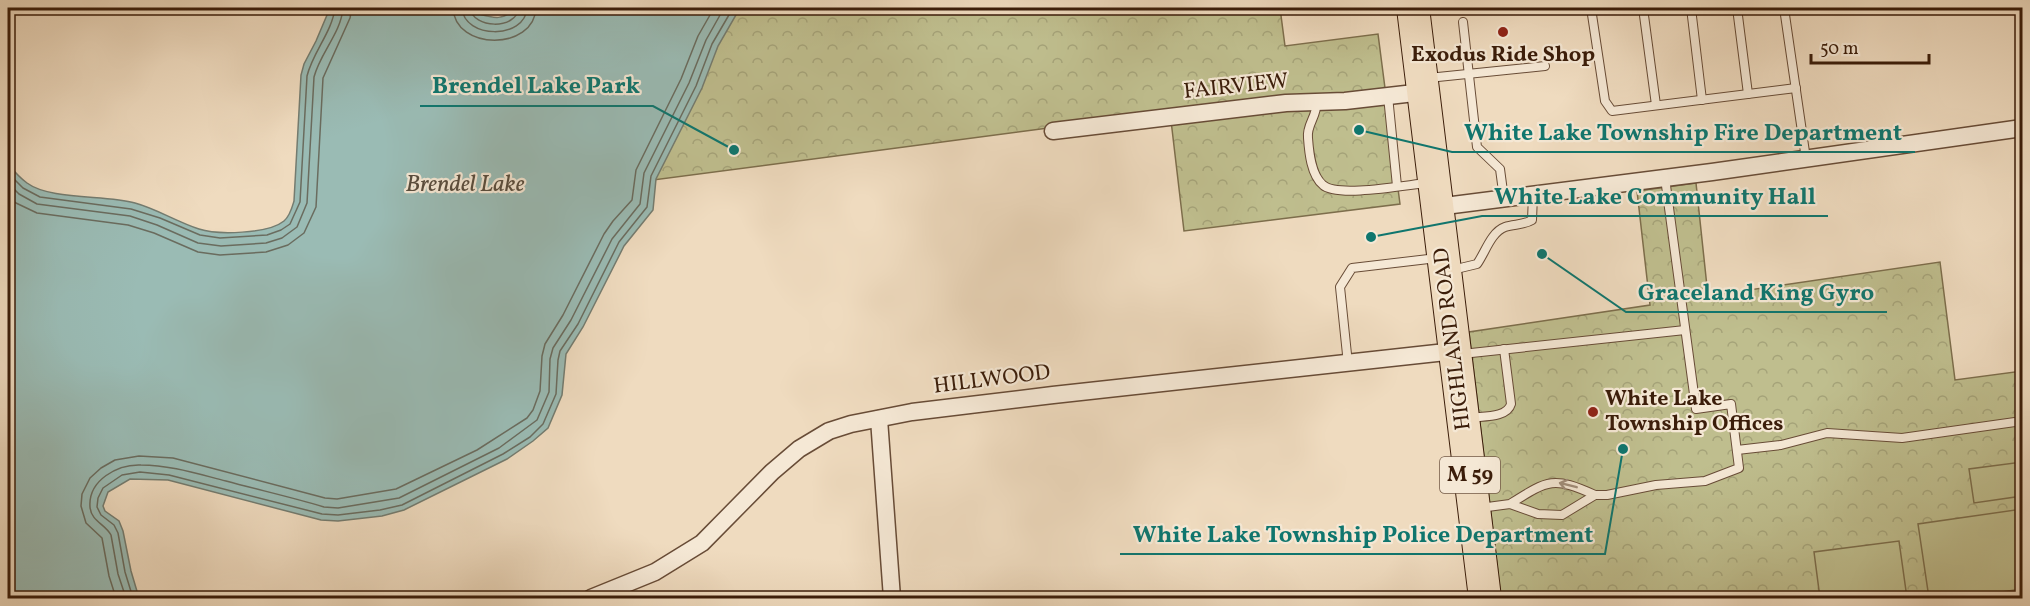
<svg xmlns="http://www.w3.org/2000/svg" width="2030" height="606" font-family="Vollkorn,serif">
<defs>
<pattern id="park-crowns" width="20" height="18" patternUnits="userSpaceOnUse" patternTransform="scale(1.5)"><rect width="20" height="18" fill="#bfbe8e"/><path d="M2 6a3 3 0 1 1 6 0M12 15a3 3 0 1 1 6 0" fill="none" stroke="#a5a379"/></pattern>
</defs>
<rect width="100%" height="100%" fill="#efdbbf"/>
<filter id="stains"><feTurbulence type="fractalNoise" baseFrequency=".00333" numOctaves="4"/><feColorMatrix values="0 0 0 0 .2 0 0 0 0 .09 0 0 0 0 .02 0 0 0 .5 -.17"/></filter>
<radialGradient id="worn" r=".72"><stop offset=".6" stop-color="#630" stop-opacity="0"/><stop offset="1" stop-color="#630" stop-opacity=".3"/></radialGradient>
<g fill="url(#park-crowns)" stroke="#7d6e4c" stroke-width="1.5">
<polygon points="570,8 1280,8 1285,46 1378,34 1400,204 1184,231 1170,112 592,188"/>
<polygon points="1696,183 1708,296 1940,262 1955,380 2022,371 2022,598 1501,598 1469,332 1650,305 1637,191"/>
</g>
<g fill="#bfbe8e" stroke="#7d6e4c" stroke-width="1.5">
<polygon points="2022,462 2022,496 1974,503 1969,469"/>
<polygon points="2022,509 2022,589 1960,598 1929,598 1918,524"/>
<polygon points="1899,541 1907,598 1820,598 1814,552"/>
</g>
<path fill="#9abbb4" stroke="#747c70" stroke-width="1.5" d="M330 8H474L479 14C493 18 505 21 514 8H740L718 46 702 88 656 179 653 210 624 246 583 327 566 354 562 395 548 428 533 441 507 459 404 510 382 516 338 521 321 520 168 480 130 479 108 492 103 506 105 511 119 521 123 531 131 571 139 598H8V164C13 170 20 178 27 183 50 200 105 195 135 203 157 209 177 222 199 229 217 235 268 234 284 221 290 216 292 208 294 201L301 75 304 64 316 41Z"/>
<g fill="none" stroke-linecap="round" stroke-linejoin="round">
<g stroke="#6a6c5f" stroke-width="1.5">
<path d="M453 8C455 51 534 51 536 8"/>
<path d="M462 8C464 39 525 40 527 8"/>
<path d="M470 8C473 29 516 30 519 8"/>
<path d="M8 173 23 188 40 197 131 209 160 218 200 235 220 238 267 235 281 230 290 224 300 202 307 76C313 52 332 32 335 8"/>
<path d="M8 183 19 194 37 204 130 216 157 225 198 243 221 246 266 243 282 238 297 227 307 203 314 77C320 53 341 33 343 8"/>
<polyline points="8,196 16,203 37,213 128,225 154,233 198,252 220,255 266,252 288,245 304,233 316,207 323,78 350,18 352,8"/>
<polyline points="116,598 109,576 102,538 86,523 81,506 82,494 90,478 101,468 115,460 139,456 173,458 325,498 337,499 396,489 477,450 527,418 533,410 540,391 542,356 545,344 563,315 604,234 613,221 632,200 636,170 681,79 698,36 714,8"/>
<path d="M126 598 118 574 111 535C105 524 91 521 90 507 88 480 118 464 141 465 170 465 198 474 226 481 259 490 291 497 324 507L338 508 399 498 499 448 537 420 549 392 550 359 553 348 571 320 612 239 640 204 644 173 689 83 706 40 724 8"/>
<polyline points="133,598 125,572 118,533 114,525 101,515 97,507 98,498 103,488 122,475 140,472 169,475 322,514 338,515 380,510 402,505 503,454 530,437 543,424 556,394 558,360 560,351 578,324 619,242 647,207 651,176 696,86 712,44 733,8"/>
</g>
<defs>
<g id="lane">
<polyline points="1591,8 1605,101 1612,111 1796,88"/>
<polyline points="1643,8 1656,105"/>
<polyline points="1691,8 1702,100"/>
<polyline points="1737,8 1748,94"/>
<polyline points="1784,8 1806,159"/>
<polyline points="1463,22 1477,147 1500,169 1504,199"/>
<polyline points="1428,78 1545,66"/>
<polyline points="1388,96 1397,186"/>
<path d="M1316 103C1318 115 1306 125 1308 138 1309 152 1311 175 1323 185 1337 198 1406 185 1427 183"/>
<path d="M1452 270 1477 264C1485 253 1491 232 1505 227 1514 224 1524 225 1532 220L1533 195"/>
<polyline points="1462,354 1685,330"/>
<polyline points="1348,364 1340,287 1352,268 1437,258"/>
<path d="M1470 418C1483 416 1507 418 1511 404L1504 349"/>
<polyline points="1737,450 1781,445 1827,433 1902,438 2022,421"/>
<polyline points="1595,495 1607,495 1656,485 1705,481 1739,468 1731,404 1696,409 1665,178"/>
<path d="M1480 508 1510 504 1538 514 1562 515 1595 495C1553 476 1548 480 1510 504"/>
</g>
<g id="street">
<polyline points="1053,131 1286,103 1345,101 1423,92"/>
<polyline points="1437,207 1712,172 2022,128"/>
<polyline points="879,419 892,598"/>
<polyline points="591,598 655,572 702,543 772,472 799,449 829,431 851,424 912,412 1053,395 1455,351"/>
</g>
<polyline id="highway" points="1413,8 1485,598"/>
</defs>
<use href="#lane" stroke="#684c37" stroke-width="10"/>
<use href="#street" stroke="#684c37" stroke-width="19"/>
<use href="#highway" stroke="#3b1d0a" stroke-width="34"/>
<use href="#lane" stroke="#f5e8d5" stroke-width="8"/>
<use href="#street" stroke="#f5e8d5" stroke-width="16"/>
<use href="#highway" stroke="#efdbbf" stroke-width="32"/>
</g>
<defs><path id="oneway-shaft" d="M-6 0H5M1.5-3L5.5 0L1.5 3" fill="none" stroke-width="1.6" stroke-linecap="round" stroke-linejoin="round" transform="scale(1.5)"/></defs>
<use stroke="#a18d7a" href="#oneway-shaft" transform="translate(1568 485) rotate(-166)"/>
<g fill="#8f2418" stroke="#f5e8d5" stroke-width="2">
<circle cx="1503" cy="32" r="6"/>
<circle cx="1593" cy="412" r="6"/>
</g>
<g text-anchor="middle" dominant-baseline="central" stroke-width="4.5" stroke-linejoin="round" paint-order="stroke">
<rect fill="#f5e8d5" stroke="#735a47" stroke-width="1.5" x="1440" y="457" width="60" height="36" rx="4.5"/>
<g font-size="21" font-weight="bold" fill="#3b1d0a">
<text x="1470" y="475">M 59</text>
</g>
<g font-size="22" font-weight="bold" fill="#3b1d0a" stroke="#f5e8d5">
<text x="1503" y="55">Exodus Ride Shop</text>
<text x="1605" y="399" text-anchor="start">White Lake<tspan x="1605" dy="25">Township Offices</tspan></text>
</g>
<g font-size="22" fill="#3b1d0a" stroke="#f5e8d5">
<text transform="translate(1236 87) rotate(-6)">FAIRVIEW</text>
<text transform="translate(1453 339) rotate(-97)">HIGHLAND ROAD</text>
<text transform="translate(992 380) rotate(-7)">HILLWOOD</text>
</g>
<g font-size="24" font-style="italic" fill="#584c3d" stroke="#f5e8d5">
<text x="465" y="185">Brendel Lake</text>
</g>
</g>
<path fill="none" stroke="#0f766e" stroke-width="2" d="M734 150L653 106H420M1359 130L1452 152H1915M1371 237L1482 216H1828M1542 254L1626 312H1887M1623 449L1605 554H1120"/>
<g fill="#0f766e" stroke="#f5e8d5" stroke-width="2">
<circle cx="734" cy="150" r="6"/>
<circle cx="1359" cy="130" r="6"/>
<circle cx="1371" cy="237" r="6"/>
<circle cx="1542" cy="254" r="6"/>
<circle cx="1623" cy="449" r="6"/>
</g>
<g font-size="24" text-anchor="middle" font-weight="bold" fill="#0f766e" stroke="#f5e8d5" stroke-width="4.5" stroke-linejoin="round" paint-order="stroke">
<text x="536" y="93">Brendel Lake Park</text>
<text x="1683" y="140">White Lake Township Fire Department</text>
<text x="1655" y="204">White Lake Community Hall</text>
<text x="1756" y="300">Graceland King Gyro</text>
<text x="1363" y="542">White Lake Township Police Department</text>
</g>
<rect width="2030" height="606" fill="none" stroke="#efdbbf" stroke-width="30"/>
<rect x="9" y="9" width="2012" height="588" fill="none" stroke="#3b1d0a" stroke-width="3"/>
<rect x="15" y="15" width="2000" height="576" fill="none" stroke="#3b1d0a" stroke-width="1.5"/>
<path d="M1811 54v9h118v-9" fill="none" stroke="#3b1d0a" stroke-width="3"/>
<text x="1820" y="54" font-size="18" fill="#3b1d0a" stroke="#f5e8d5" stroke-width="4.5" paint-order="stroke">50 m</text>
<rect width="100%" height="100%" filter="url(#stains)"/>
<rect width="100%" height="100%" fill="url(#worn)"/>
</svg>
